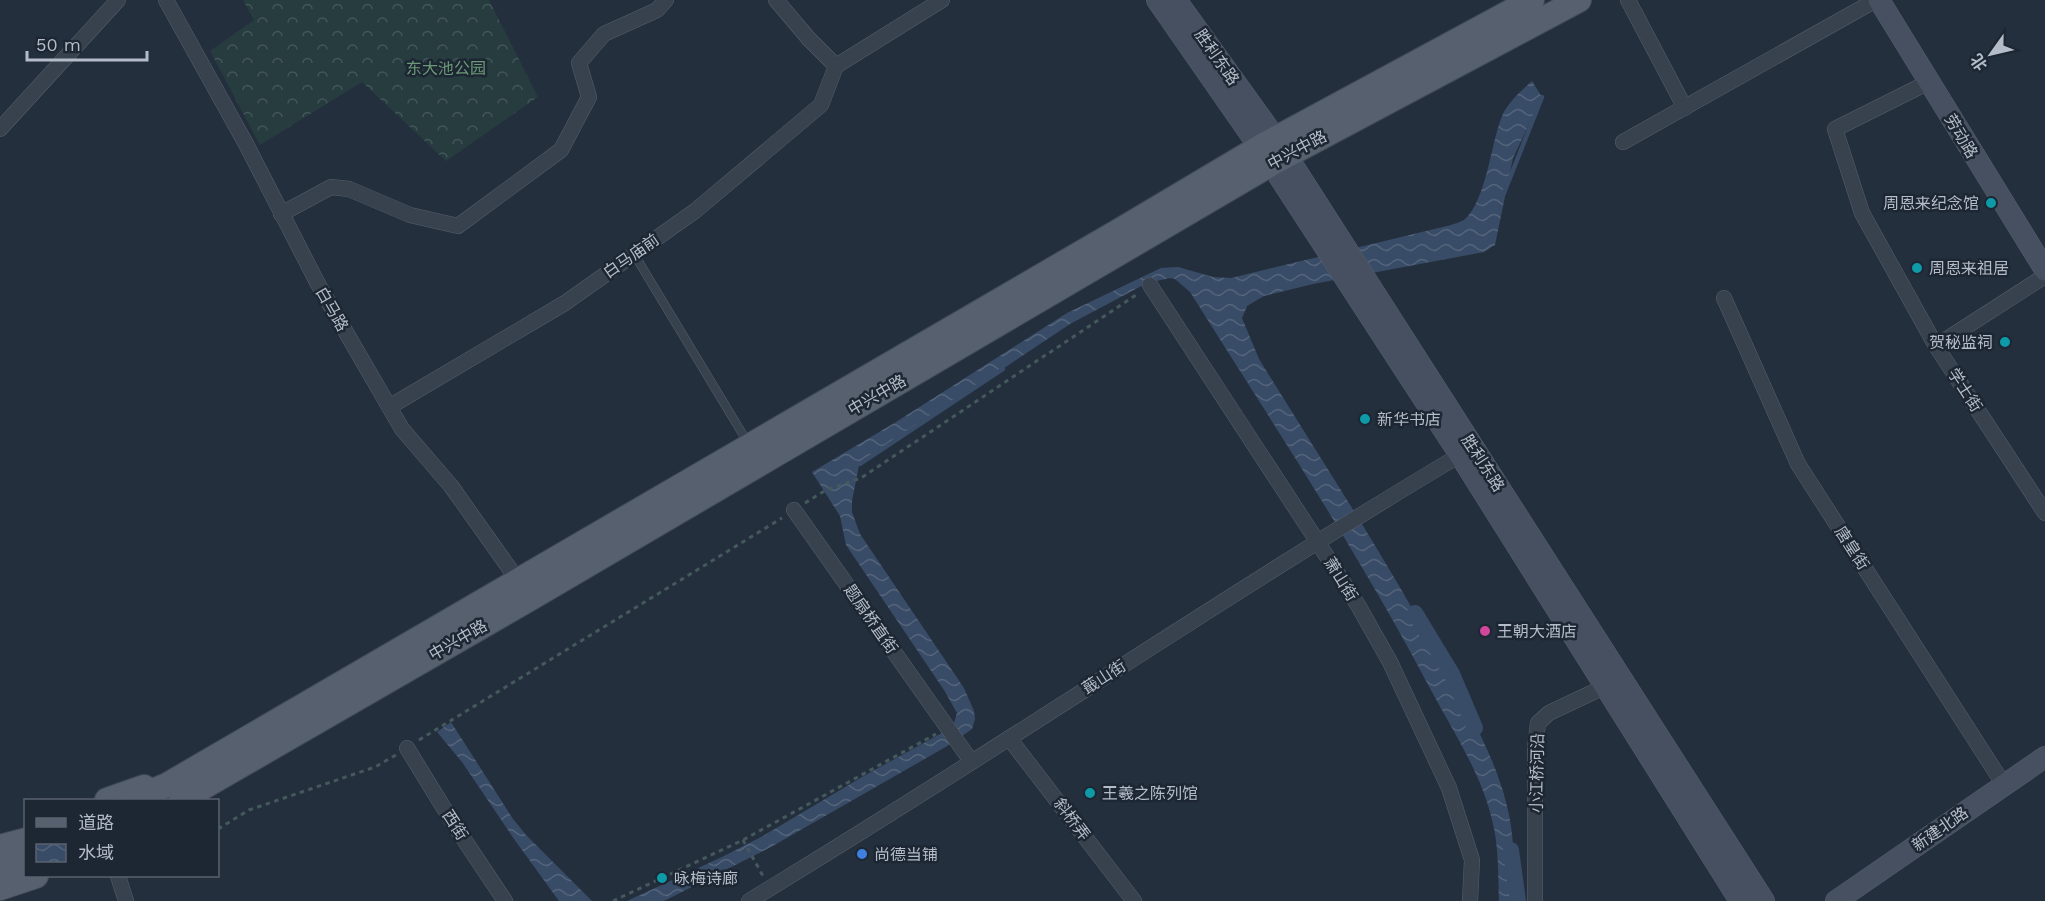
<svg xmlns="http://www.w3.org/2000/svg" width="2045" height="901" font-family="'Work Sans','Noto Sans SC',sans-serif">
<defs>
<pattern id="forest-crowns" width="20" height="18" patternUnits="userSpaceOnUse" patternTransform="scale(1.5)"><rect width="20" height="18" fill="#263c3f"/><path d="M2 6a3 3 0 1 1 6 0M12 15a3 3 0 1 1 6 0" fill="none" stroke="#435659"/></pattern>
<pattern id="water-waves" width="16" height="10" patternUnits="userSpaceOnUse" patternTransform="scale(1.5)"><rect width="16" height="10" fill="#394c67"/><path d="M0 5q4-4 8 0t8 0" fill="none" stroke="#53647b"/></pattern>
</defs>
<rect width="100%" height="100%" fill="#242f3e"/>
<polygon fill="url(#forest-crowns)" points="243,0 489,0 538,97 446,161 362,82 260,145 210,51 254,20"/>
<g fill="url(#water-waves)">
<path d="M1532 81 1542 97 1513 158 1495 245 1484 252 1313 284 1264 296 1247 306 1242 318 1259 359C1322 461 1388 561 1444 666 1468 712 1495 756 1507 806 1515 838 1514 869 1513 901H1499C1498 874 1499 846 1492 820 1482 775 1454 733 1432 692 1360 555 1273 424 1190 292L1175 279 1170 278 1147 283 1070 324 859 465 852 501V512L860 534 964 688 974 711 975 719 972 729 949 745 771 847 668 899 663 901H627L722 857 763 836 862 777 940 734 954 723 957 713 944 690 846 545 840 516 812 472 896 422 1067 313 1161 268 1178 267 1213 277 1231 278 1451 225C1454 224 1460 222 1464 220 1486 202 1491 143 1502 116 1508 102 1521 91 1532 81Z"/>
<polygon points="451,722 513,819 526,835 592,901 559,901 514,839 462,762 437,732"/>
</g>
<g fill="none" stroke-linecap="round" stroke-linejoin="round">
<g stroke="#394c67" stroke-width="4.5">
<polyline points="1504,193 1542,97"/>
<polyline points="860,464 1003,369"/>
</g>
<g stroke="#394c67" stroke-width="16">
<polyline points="1415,613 1452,674 1475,728"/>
<polyline points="1511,850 1518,901"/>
</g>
<defs>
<polyline id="lane" points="634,254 748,443"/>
<g id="street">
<polyline points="166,0 246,144 318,284 402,429 451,486 522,586"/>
<polyline points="776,0 809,39 836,66 942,0"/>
<polyline points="1628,0 1685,108"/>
<polyline points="1929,82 1835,129 1862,213 1936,346"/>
<polyline points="0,129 118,0"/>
<polyline points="1623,142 1876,0"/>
<polyline points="281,214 331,187 349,189 410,215 458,226 561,150 589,97 579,63 604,34 657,10 666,0"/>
<polyline points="2045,276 1936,346 2045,513"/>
<polyline points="1150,285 1317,541 1359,607 1390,662 1449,788 1472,860 1470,901"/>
<polyline points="1724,298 1798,464 2004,785"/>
<polyline points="389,407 565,303 695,211 821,105 836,66"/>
<polyline points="794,510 971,761"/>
<polyline points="1009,738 1134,901"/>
<polyline points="407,748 453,823 505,901"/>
<polyline points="118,876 126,901"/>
<path d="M749 901C989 756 1220 598 1460 455"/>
<polyline points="1535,901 1535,748 1538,723 1549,713 1606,686"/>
</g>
<g id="secondary">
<polyline points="1157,0 1271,164 1460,455 1740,901"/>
<polyline points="1176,0 1276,139 1764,901"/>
<polyline points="1879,0 2045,270"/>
<polyline points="1836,901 2045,757"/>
</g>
<g id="primary">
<polyline points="107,800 144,787"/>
<polyline points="130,800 167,785 1122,229 1260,147 1532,0"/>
<polyline points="181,800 531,598 1271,164 1579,0"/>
<polyline points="0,847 26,840"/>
<polyline points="0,865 26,858"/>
<polyline points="0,888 36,876"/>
</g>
</defs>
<use href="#lane" stroke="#565f6c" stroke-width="9"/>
<use href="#street" stroke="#565f6c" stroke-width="16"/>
<use href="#secondary" stroke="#565f6c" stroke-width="22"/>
<use href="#primary" stroke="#414a57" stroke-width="26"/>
<g stroke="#44595c" stroke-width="3" stroke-dasharray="4.5 4.5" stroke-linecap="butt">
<polyline points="805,503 826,490 861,478 1139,293"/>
<polyline points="419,740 782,518"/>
<polyline points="218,829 249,810 375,767 396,755"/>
<polyline points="743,840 763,876"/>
<polyline points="613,901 743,840 936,734"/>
</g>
<use href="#lane" stroke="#38414e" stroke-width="8"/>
<use href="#street" stroke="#38414e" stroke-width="15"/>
<use href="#secondary" stroke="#465061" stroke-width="21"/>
<use href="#primary" stroke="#56606e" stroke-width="24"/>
</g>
<g fill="#0f9aa8" stroke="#1d2633" stroke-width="2">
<circle cx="1991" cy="203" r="6"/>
<circle cx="1917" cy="268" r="6"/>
<circle cx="2005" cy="342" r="6"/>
<circle cx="1365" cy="419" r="6"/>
<circle cx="1090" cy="793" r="6"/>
<circle cx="662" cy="878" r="6"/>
</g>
<circle fill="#d1479c" stroke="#1d2633" stroke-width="2" cx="1485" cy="631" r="6"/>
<circle fill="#3f7fe0" stroke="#1d2633" stroke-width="2" cx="862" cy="854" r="6"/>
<g text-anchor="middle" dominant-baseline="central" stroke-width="5" stroke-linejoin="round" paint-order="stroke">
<g font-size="16" fill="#b4bcc9" stroke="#1d2633">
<text transform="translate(1217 57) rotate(55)">胜利东路</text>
<text transform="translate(1961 136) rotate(59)">劳动路</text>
<text transform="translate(1297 150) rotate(-28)">中兴中路</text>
<text transform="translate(631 256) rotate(-35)">白马庙前</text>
<text transform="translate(332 309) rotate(60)">白马路</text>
<text transform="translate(1965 390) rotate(57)">学士街</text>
<text transform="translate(877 395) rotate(-30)">中兴中路</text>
<text transform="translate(1483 463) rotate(57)">胜利东路</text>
<text transform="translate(1852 548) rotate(57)">唐皇街</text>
<text transform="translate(1341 579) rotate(58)">萧山街</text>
<text transform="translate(871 619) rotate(55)">题扇桥直街</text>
<text transform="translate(458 640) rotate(-30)">中兴中路</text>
<text transform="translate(1104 677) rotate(-33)">蕺山街</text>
<text transform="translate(1537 773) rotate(-89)">小江桥河沿</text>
<text transform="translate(1072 819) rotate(53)">斜桥弄</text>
<text transform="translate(455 825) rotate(57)">西街</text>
<text transform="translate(1940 829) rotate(-35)">新建北路</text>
</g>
<g font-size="16" fill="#6b9a76" stroke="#1d2633">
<text x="446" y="68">东大池公园</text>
</g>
<g font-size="16" fill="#b4bcc9" stroke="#1d2633" text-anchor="start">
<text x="1979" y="203" text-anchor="end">周恩来纪念馆</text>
<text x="1929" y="268">周恩来祖居</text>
<text x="1993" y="342" text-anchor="end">贺秘监祠</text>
<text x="1377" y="419">新华书店</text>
<text x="1497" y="631">王朝大酒店</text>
<text x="1102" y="793">王羲之陈列馆</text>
<text x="874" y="854">尚德当铺</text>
<text x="674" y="878">咏梅诗廊</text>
</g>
</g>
<rect x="24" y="799" width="195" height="78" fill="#1d2633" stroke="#59626f" stroke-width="1.5"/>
<rect x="36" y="818" width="30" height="9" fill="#56606e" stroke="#59626f" stroke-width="1.5"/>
<text x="78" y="829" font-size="18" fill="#b4bcc9">道路</text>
<rect x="36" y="844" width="30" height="18" fill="url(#water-waves)" stroke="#59626f" stroke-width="1.5"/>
<text x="78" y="859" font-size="18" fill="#b4bcc9">水域</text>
<g transform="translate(1991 54) rotate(236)" stroke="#1d2633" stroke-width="4.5" paint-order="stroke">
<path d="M0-4.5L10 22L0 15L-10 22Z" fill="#b4bcc9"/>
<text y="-9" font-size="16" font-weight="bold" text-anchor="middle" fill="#b4bcc9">北</text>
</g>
<path d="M27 51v9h120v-9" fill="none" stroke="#b4bcc9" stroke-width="3"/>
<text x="36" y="51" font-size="18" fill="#b4bcc9" stroke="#1d2633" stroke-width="4.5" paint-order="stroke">50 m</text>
</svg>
